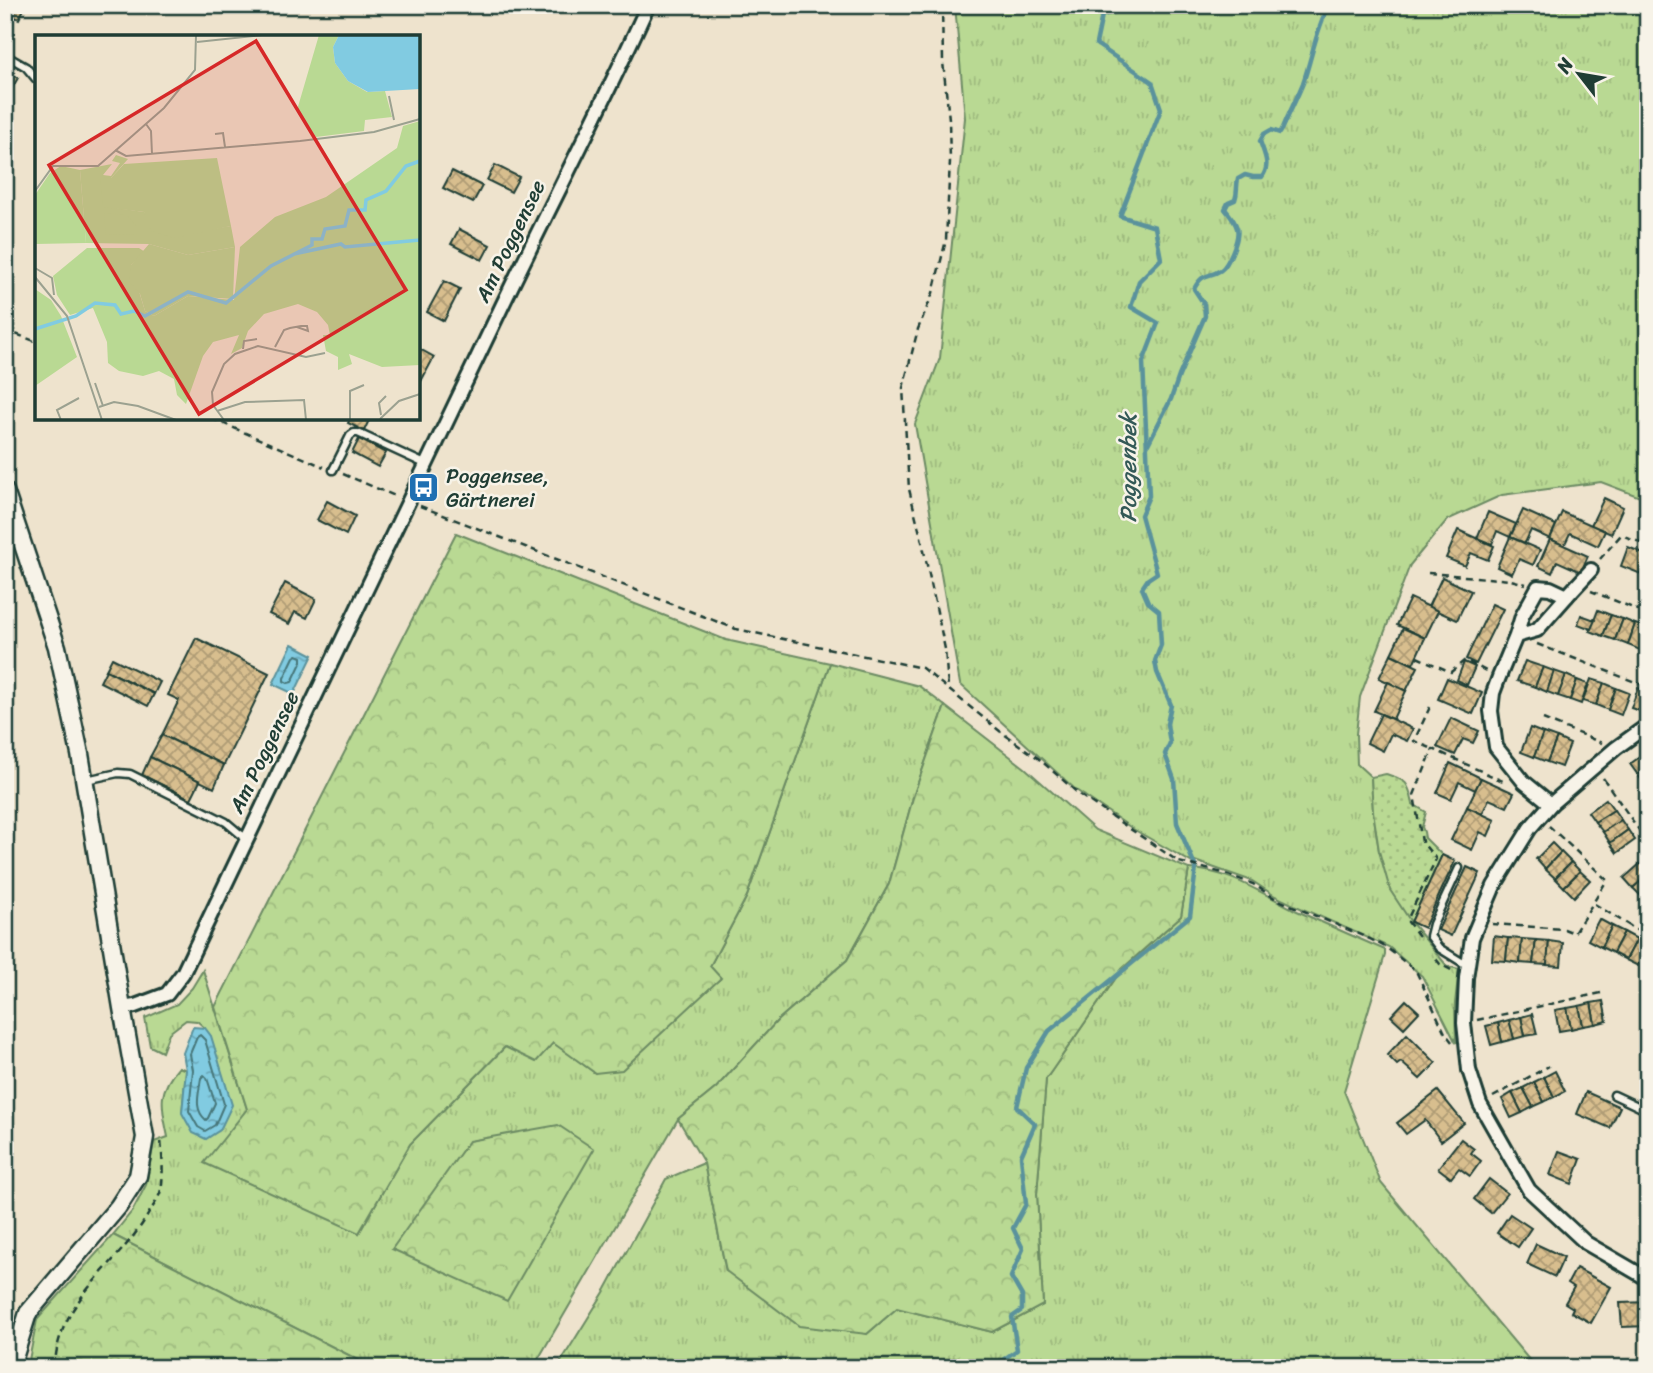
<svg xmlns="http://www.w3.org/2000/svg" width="1653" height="1373" font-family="Sriracha,sans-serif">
<defs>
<pattern id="grass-tufts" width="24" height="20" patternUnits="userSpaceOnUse" patternTransform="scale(1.75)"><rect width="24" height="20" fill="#b9d993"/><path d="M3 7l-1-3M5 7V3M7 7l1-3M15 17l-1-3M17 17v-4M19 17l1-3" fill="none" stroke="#9fbb7f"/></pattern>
<pattern id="forest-crowns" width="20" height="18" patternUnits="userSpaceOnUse" patternTransform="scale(1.75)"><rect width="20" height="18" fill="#b9d993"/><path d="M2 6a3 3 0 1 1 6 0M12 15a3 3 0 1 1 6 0" fill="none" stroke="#9fbb7f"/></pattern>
<pattern id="park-dots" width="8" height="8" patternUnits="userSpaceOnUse" patternTransform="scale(1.75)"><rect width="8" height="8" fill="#b9d993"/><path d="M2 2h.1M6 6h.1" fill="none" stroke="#9fbb7f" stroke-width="1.8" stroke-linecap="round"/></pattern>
<pattern id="water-ripples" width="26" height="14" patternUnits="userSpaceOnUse" patternTransform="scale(1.75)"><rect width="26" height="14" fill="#81cbe1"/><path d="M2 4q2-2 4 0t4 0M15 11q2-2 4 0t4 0" fill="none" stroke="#69a6b7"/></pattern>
<pattern id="building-cross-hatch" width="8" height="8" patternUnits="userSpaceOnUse" patternTransform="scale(1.75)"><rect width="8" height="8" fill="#d8be8e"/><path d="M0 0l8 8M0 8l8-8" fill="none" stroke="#af9c75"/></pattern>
</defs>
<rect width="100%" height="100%" fill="#eee3cd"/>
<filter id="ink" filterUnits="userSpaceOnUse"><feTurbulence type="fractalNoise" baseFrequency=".0143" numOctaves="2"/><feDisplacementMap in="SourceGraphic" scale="14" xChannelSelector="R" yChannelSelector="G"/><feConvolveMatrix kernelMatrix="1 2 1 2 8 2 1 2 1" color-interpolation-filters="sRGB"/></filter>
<g filter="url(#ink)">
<g fill="url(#grass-tufts)" stroke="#6c8b64" stroke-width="2">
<polygon points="955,5 1648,5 1648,500 1601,482 1502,495 1447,520 1410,565 1360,697 1356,734 1357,764 1371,777 1373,811 1379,851 1411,922 1447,966 1459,969 1455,1003 1456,1043 1422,976 1389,947 1296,906 1275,896 1252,881 1192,860 1191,862 1133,829 1076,790 960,684 915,424 940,358 965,118"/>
<path d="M830 663 919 686 945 706 914 794 889 884 847 960 778 1020 716 1088 678 1119 533 1368H374L113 1235 133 1210 146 1185 154 1142 168 1137C162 1107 156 1093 179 1067L186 1070 182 1113 205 1028 197 1021 186 1020 169 1033 162 1052 150 1046 145 1018 177 1004 192 988 203 970 247 1109 359 1233 410 1144 505 1047 553 1042 595 1073 720 979 710 966 747 896Z"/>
<path d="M1189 869C1228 870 1261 893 1295 910 1325 924 1355 937 1385 950V955L1344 1091 1381 1183 1536 1368H557L606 1289 666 1179 704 1163 726 1271 867 1334 897 1308 992 1332 1043 1305 1037 1194 1046 1079 1122 969 1181 916Z"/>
</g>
<g fill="url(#forest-crowns)" stroke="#6c8b64" stroke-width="2">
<polygon points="456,533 726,640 830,663 747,896 710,966 721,978 622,1070 595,1073 553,1043 536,1062 505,1047 410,1144 359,1233 204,1163 247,1109 215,1007"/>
<polygon points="945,706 1025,768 1095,830 1189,869 1181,916 1122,969 1046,1079 1037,1194 1043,1305 992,1332 897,1308 867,1334 799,1326 726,1271 704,1163 678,1119 716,1088 778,1020 847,960 889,884 914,794"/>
<polygon points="558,1125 594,1149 507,1301 392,1249 469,1141"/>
<polygon points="113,1235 374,1368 31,1368 29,1360 37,1320"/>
</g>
<path fill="url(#park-dots)" stroke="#6c8b64" stroke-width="2" d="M1386 774C1407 781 1408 781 1413 804L1426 812 1422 827 1424 832 1425 838 1442 855 1411 922 1390 890 1379 851 1373 811 1371 777Z"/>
<g fill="url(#water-ripples)" stroke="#5a929c" stroke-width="2">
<polygon points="292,644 313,655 294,694 273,684"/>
<polygon points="193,1027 205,1028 211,1036 232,1105 220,1130 206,1139 193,1133 182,1113 186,1070 183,1053"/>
</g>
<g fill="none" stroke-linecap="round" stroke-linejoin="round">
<g stroke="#467679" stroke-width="2">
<polygon points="297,655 302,657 302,661 292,682 288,683 284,681 284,678 294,657"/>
<polygon points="200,1035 205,1040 224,1104 215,1125 205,1131 198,1127 189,1111 193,1070 190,1054 197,1037"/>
<path d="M204 1075 207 1078 215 1103 208 1118 206 1120C193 1109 199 1094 201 1078Z"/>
</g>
<g stroke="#5a929c" stroke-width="4.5">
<path d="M1147 446 1171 399 1179 376 1205 316 1204 304 1194 289C1204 271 1207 279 1221 270 1228 265 1240 238 1237 228 1235 221 1230 215 1225 209L1228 203 1235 200C1238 192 1236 187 1238 179L1245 175 1253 177H1262C1271 165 1264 154 1260 141L1264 134 1271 130 1280 133 1283 128C1289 113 1297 98 1303 83 1312 57 1316 30 1329 5"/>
<polyline points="991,1368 1017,1350 1012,1317 1022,1310 1022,1296 1011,1277 1023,1249 1013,1228 1026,1204 1021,1156 1035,1124 1017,1107 1026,1068 1049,1031 1190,916 1196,868 1177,823 1174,779 1165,754 1170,743 1167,724 1171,705 1157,672 1155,661 1161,645 1159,611 1148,602 1142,588 1148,579 1157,573 1141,515 1149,496 1143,362 1158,323 1131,307 1139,281 1161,259 1155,227 1120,216 1161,109 1152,82 1096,44 1102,15 1128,9 1133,5"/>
</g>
</g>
<g fill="url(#building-cross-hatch)" stroke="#1f3d34" stroke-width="2">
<polygon points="7,5 26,5 19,19 5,13"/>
<polygon points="5,71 18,78 5,100"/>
<polygon points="495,165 519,177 511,192 487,180"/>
<polygon points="452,171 482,186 473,203 443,188"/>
<polygon points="459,229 490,245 482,260 451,244"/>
<polygon points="444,281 460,289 444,321 427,312"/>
<polygon points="418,348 434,357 419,385 418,384"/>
<polygon points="350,418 370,418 364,431 348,423"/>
<polygon points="359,439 386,453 378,467 352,453"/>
<polygon points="1604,498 1623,507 1611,534 1591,525"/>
<polygon points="327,501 355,516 346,535 317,520"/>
<polygon points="1523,510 1556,525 1550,539 1531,530 1525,543 1510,537"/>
<polygon points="1488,512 1516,524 1510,537 1497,531 1492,544 1477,538"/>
<polygon points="1562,512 1605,531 1598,546 1570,533 1564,546 1550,539"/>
<polygon points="1458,530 1494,546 1488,560 1471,553 1465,566 1446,558"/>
<polygon points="1510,537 1540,550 1533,565 1519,559 1512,574 1497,567"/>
<polygon points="1550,539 1588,556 1581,572 1557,561 1552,573 1538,566"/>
<polygon points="1628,547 1648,555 1641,574 1621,566"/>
<polygon points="1442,577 1471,591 1457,620 1428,607"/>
<polygon points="285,583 316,599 307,618 295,612 289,624 269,614"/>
<polygon points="1410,598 1438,611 1425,638 1397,625"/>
<polygon points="1492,604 1503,609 1476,664 1466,659"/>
<polygon points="1598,610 1611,615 1603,636 1590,631"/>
<polygon points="1581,615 1595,620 1591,629 1578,624"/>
<polygon points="1611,615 1623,619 1615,640 1603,636"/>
<polygon points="1623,619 1635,624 1628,645 1615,640"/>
<polygon points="1635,624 1648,628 1640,650 1628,645"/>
<polygon points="1403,628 1425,638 1413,664 1391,654"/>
<polygon points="196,638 269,673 224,765 162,735 179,700 168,695"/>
<polygon points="1391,654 1418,667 1406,691 1379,678"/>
<polygon points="112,658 160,682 154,694 106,670"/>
<polygon points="1525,661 1543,667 1535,687 1517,681"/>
<polygon points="1464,662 1475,667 1467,685 1457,680"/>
<polygon points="1543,667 1554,671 1547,692 1535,687"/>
<polygon points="106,670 154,694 148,706 100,682"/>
<polygon points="1554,671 1566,675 1558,696 1547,692"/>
<polygon points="1566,675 1577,680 1570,700 1558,696"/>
<polygon points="1447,678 1482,693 1473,714 1438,699"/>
<polygon points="1591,679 1604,683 1596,705 1583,701"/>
<polygon points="1577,680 1588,684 1581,704 1570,700"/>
<polygon points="1388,682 1406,691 1393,719 1374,711"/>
<polygon points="1604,683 1616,688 1608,710 1596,705"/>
<polygon points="1616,688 1629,693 1621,715 1608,710"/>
<polygon points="1638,688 1648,692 1648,698 1643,712 1631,708"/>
<polygon points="1381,714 1413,729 1407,741 1391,734 1383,751 1367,743"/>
<polygon points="1451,718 1479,731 1473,743 1463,739 1455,755 1437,747"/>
<polygon points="1530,728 1543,733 1534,757 1521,752"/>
<polygon points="1543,733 1557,738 1547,762 1534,757"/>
<polygon points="162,735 224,765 214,788 150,757"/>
<polygon points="1557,738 1570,744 1561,767 1547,762"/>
<polygon points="1648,751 1648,768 1638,775 1630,764"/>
<polygon points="150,757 200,781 191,799 142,775"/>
<polygon points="1450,763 1481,778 1475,790 1459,782 1451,799 1437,793"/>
<polygon points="1648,768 1648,785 1646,786 1638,775"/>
<polygon points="1481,778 1514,793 1507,807 1489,799 1482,814 1467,807"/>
<polygon points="1606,799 1614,810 1595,822 1588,812"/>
<polygon points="1467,807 1495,820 1488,836 1480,832 1472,850 1451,840"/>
<polygon points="1614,810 1621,820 1603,832 1595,822"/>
<polygon points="1621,820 1628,830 1610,843 1603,832"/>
<polygon points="1628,830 1635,840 1617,853 1610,843"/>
<polygon points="1552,843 1561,852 1545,869 1536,859"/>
<polygon points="1561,852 1571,862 1555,878 1545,869"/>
<polygon points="1442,855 1455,861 1424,928 1411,922"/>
<polygon points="1571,862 1580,871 1564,887 1555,878"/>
<polygon points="1641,863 1648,871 1648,875 1633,888 1624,878"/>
<polygon points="1467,867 1480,873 1451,936 1438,930"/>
<polygon points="1580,871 1590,880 1574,897 1564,887"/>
<polygon points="1648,875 1648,893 1643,898 1633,888"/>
<polygon points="1599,919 1612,926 1601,947 1588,940"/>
<polygon points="1612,926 1624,932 1613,953 1601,947"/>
<polygon points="1624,932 1637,939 1626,960 1613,953"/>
<polygon points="1494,936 1508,938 1506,961 1492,960"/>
<polygon points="1508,938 1522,939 1520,963 1506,961"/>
<polygon points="1522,939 1536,940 1533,964 1520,963"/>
<polygon points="1637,939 1648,945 1648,948 1638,966 1626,960"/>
<polygon points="1536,940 1549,941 1547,965 1533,964"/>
<polygon points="1549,941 1563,943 1561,966 1547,965"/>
<polygon points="1406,1000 1419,1012 1404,1028 1391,1016"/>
<polygon points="1603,1001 1607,1021 1595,1024 1591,1003"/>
<polygon points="1591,1003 1595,1024 1583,1026 1579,1006"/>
<polygon points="1579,1006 1583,1026 1571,1029 1567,1008"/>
<polygon points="1567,1008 1571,1029 1559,1031 1555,1010"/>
<polygon points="1532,1014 1537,1034 1525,1036 1521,1017"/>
<polygon points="1521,1017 1525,1036 1514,1039 1509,1020"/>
<polygon points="1509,1020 1514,1039 1502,1042 1498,1023"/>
<polygon points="1498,1023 1502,1042 1491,1045 1486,1026"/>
<polygon points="1407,1034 1436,1063 1420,1079 1401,1062 1397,1065 1387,1055"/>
<polygon points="1555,1071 1565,1091 1554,1097 1544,1077"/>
<polygon points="1544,1077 1554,1097 1544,1102 1534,1082"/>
<polygon points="1534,1082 1544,1102 1533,1107 1523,1088"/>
<polygon points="1523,1088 1533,1107 1522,1113 1512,1093"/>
<polygon points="1438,1091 1464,1123 1441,1141 1425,1120 1406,1134 1397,1123"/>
<polygon points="1586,1092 1620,1107 1610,1128 1577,1114"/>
<polygon points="1512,1093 1522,1113 1511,1118 1502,1099"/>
<polygon points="1461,1139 1474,1149 1471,1153 1481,1161 1470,1176 1459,1168 1451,1178 1438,1168"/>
<polygon points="1559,1151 1581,1159 1572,1184 1550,1175"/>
<polygon points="1489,1179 1507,1193 1491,1213 1474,1199"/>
<polygon points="1510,1214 1531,1228 1518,1247 1497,1233"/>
<polygon points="1536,1244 1564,1257 1555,1277 1527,1264"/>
<polygon points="1576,1268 1611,1287 1591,1323 1571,1312 1573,1308 1565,1303 1574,1287 1568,1283"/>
<polygon points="1648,1302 1648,1326 1622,1327 1620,1303"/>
</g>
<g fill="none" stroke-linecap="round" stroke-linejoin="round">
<defs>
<g id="lane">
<polyline points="5,55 26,67 36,79"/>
<polyline points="333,470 350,436 354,433 358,433 425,464"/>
<polyline points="86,780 118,773 130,774 226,822 239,833 246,838"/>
<polyline points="1459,868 1433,924 1430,936 1439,948 1468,966"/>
<polyline points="1614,1095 1648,1111"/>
</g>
<g id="street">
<polyline points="1567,596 1591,570"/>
<polyline points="1516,636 1537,630 1567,596 1550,588 1538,587 1522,616 1516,636 1499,677 1493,693 1491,711 1496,747 1524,782 1551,804"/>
<polyline points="1648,725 1616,748 1551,804 1530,828 1494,886 1472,938 1466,978 1464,1023 1469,1070 1480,1104 1529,1190 1586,1243 1648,1279"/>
<path d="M122 1008 135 1006 167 994 183 973C288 750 395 528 502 306 550 206 602 107 648 5"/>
</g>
<polyline id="secondary" points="5,491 57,647 80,754 122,1008 145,1137 138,1176 118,1207 28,1313 14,1358 16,1368"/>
</defs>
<use href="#lane" stroke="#1f3d34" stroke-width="11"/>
<use href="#street" stroke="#1f3d34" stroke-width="18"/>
<use href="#secondary" stroke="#1f3d34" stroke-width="21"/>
<g stroke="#1f3d34" stroke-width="2.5" stroke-dasharray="7 5" stroke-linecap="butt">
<polyline points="942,5 943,62 949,119 950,161 946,240 933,293 918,329 903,388 909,489 921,537 945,649 948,687"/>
<polyline points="5,330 37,342"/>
<polyline points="211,418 324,467"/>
<polyline points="5,460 11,476"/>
<polyline points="343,474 395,496"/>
<polyline points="420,506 736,629 922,668 1001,732 1038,758 1080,795 1179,862 1223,873 1253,884 1276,899 1370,939 1387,948 1416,971 1445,1033 1452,1042"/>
<polyline points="1600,559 1621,535 1648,545"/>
<polyline points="1428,573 1511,580 1526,584"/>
<polyline points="1591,591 1648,614"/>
<polyline points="1537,644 1648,687"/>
<polyline points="1417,657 1451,672 1465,660 1486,671"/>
<polyline points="1430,707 1414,741 1433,749"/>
<polyline points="1543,719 1602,743"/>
<polyline points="1603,778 1648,843"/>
<polyline points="1549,826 1607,880 1593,903 1648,937"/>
<polyline points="1492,924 1564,929 1574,933 1593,903"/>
<polyline points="1419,936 1408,922 1409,916 1436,859 1422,842 1414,795 1433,749 1507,783"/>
<polyline points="1436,959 1440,964 1453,971"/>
<polyline points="1477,1020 1601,993"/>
<polyline points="1493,1097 1549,1066"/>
<path d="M55 1368C56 1300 119 1266 149 1213 153 1206 160 1197 161 1189 164 1179 162 1150 161 1140"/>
</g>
<use href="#lane" stroke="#f7f3e8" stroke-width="6"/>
<use href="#street" stroke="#f7f3e8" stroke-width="12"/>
<use href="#secondary" stroke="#f7f3e8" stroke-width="16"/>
</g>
</g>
<defs>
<symbol id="bus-square" viewBox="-11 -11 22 22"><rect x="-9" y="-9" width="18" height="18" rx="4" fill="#1f6fb2" stroke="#f7f3e8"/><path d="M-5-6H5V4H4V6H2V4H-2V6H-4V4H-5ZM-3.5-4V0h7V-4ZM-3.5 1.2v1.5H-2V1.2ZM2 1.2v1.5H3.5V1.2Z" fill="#fff"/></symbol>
</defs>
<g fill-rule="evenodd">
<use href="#bus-square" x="406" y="470" width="35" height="35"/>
</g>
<g text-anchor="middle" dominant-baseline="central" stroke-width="5" stroke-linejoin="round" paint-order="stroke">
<g font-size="21" fill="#1f3d34" stroke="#f7f3e8">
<text transform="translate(510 241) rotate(-64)">Am Poggensee</text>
<text transform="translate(264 752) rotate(-64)">Am Poggensee</text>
</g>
<g font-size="21" fill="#1f3d34" stroke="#f7f3e8" text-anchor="start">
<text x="446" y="476">Poggensee,<tspan x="446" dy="24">Gärtnerei</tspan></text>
</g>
<g font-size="23" font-style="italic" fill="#335957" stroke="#f7f3e8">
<text transform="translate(1128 468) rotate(-90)">Poggenbek</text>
</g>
</g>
<g transform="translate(35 35)">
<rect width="385" height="385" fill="#eee3cd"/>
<path d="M385 86V330L347 332 314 319 317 329 303 335V322L291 316 288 300H295L293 290 282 277 263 269 229 279 213 296 207 313 196 319 204 300 178 307 168 321 151 369 142 360 139 344 124 336 108 341 84 336 73 328 72 307 58 273 35 280 22 260 18 241 52 213H104L110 217 96 230 110 276 119 281 153 261 199 265 205 212 240 182 291 162 362 113 368 91ZM81 120 93 124 76 143 68 171 109 177 140 200 196 191 200 212 153 220 114 209 51 208 45 135 77 129 68 140 76 141 85 128 77 126ZM0 254 16 265 26 281 42 322 0 351Z" fill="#b9d993"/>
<path d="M284 0H304L298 12 300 28 313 46 332 57 350 56 357 82 330 85 329 96 281 102 262 75ZM182 123 196 191 139 203 116 196 109 177 68 172 65 142 76 143 89 129ZM26 131 45 135 51 208 0 209V160L15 138ZM69 178 92 180 102 192V199L71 200ZM114 209 153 220 200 212 198 264 153 261 119 281 110 276 105 259 94 246 96 230Z" fill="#b9d993"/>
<path d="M304 0H385V54L333 57 313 46 300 28 298 12Z" fill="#81cbe1"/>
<path fill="none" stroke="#81cbe1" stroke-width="3.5" d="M259 219 306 209 310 212 385 205M0 294 41 281 60 268 80 270 86 279 99 276 110 281 153 257 191 268 236 231 277 210V204H287L290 194 310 191 314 175H330L331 165 351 156 371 131 385 126"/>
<path fill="none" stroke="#9ba190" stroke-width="2" d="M162 7 227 0M354 61 359 85M111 89 116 96 117 119M180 99 188 98 190 112M80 115 91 121 265 106 339 97 385 84M0 156 18 131H63L129 73 160 35 161 0M0 233 17 243 19 260M0 242 32 281 67 385M240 312 249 295 255 293 266 291H272L273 296 262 292M208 314 209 306 222 304M60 348 68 371M64 372 79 367 103 371 141 385M182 376 210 367 269 365 271 385M346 380 344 368 351 361M345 384 364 366 385 359M26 385 22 375 44 363M189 385 178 370 177 357 189 329 200 319 223 311 271 322 290 318M315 385V356L329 350"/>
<path fill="#d62828" fill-opacity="0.15" stroke="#d62828" stroke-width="3.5" d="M221 6 371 255 164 379 14 130Z"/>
<rect width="385" height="385" fill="none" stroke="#1f3d34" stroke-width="3.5"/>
</g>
<rect width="1653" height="1373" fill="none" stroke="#f7f3e8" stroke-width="28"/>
<rect x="14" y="14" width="1625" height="1345" fill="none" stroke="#1f3d34" stroke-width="2.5" filter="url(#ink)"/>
<g transform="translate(1579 74) rotate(301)" stroke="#f7f3e8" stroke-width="5" paint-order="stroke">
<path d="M0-5L12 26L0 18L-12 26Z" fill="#1f3d34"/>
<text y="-10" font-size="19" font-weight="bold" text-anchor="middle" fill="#1f3d34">N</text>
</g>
</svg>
